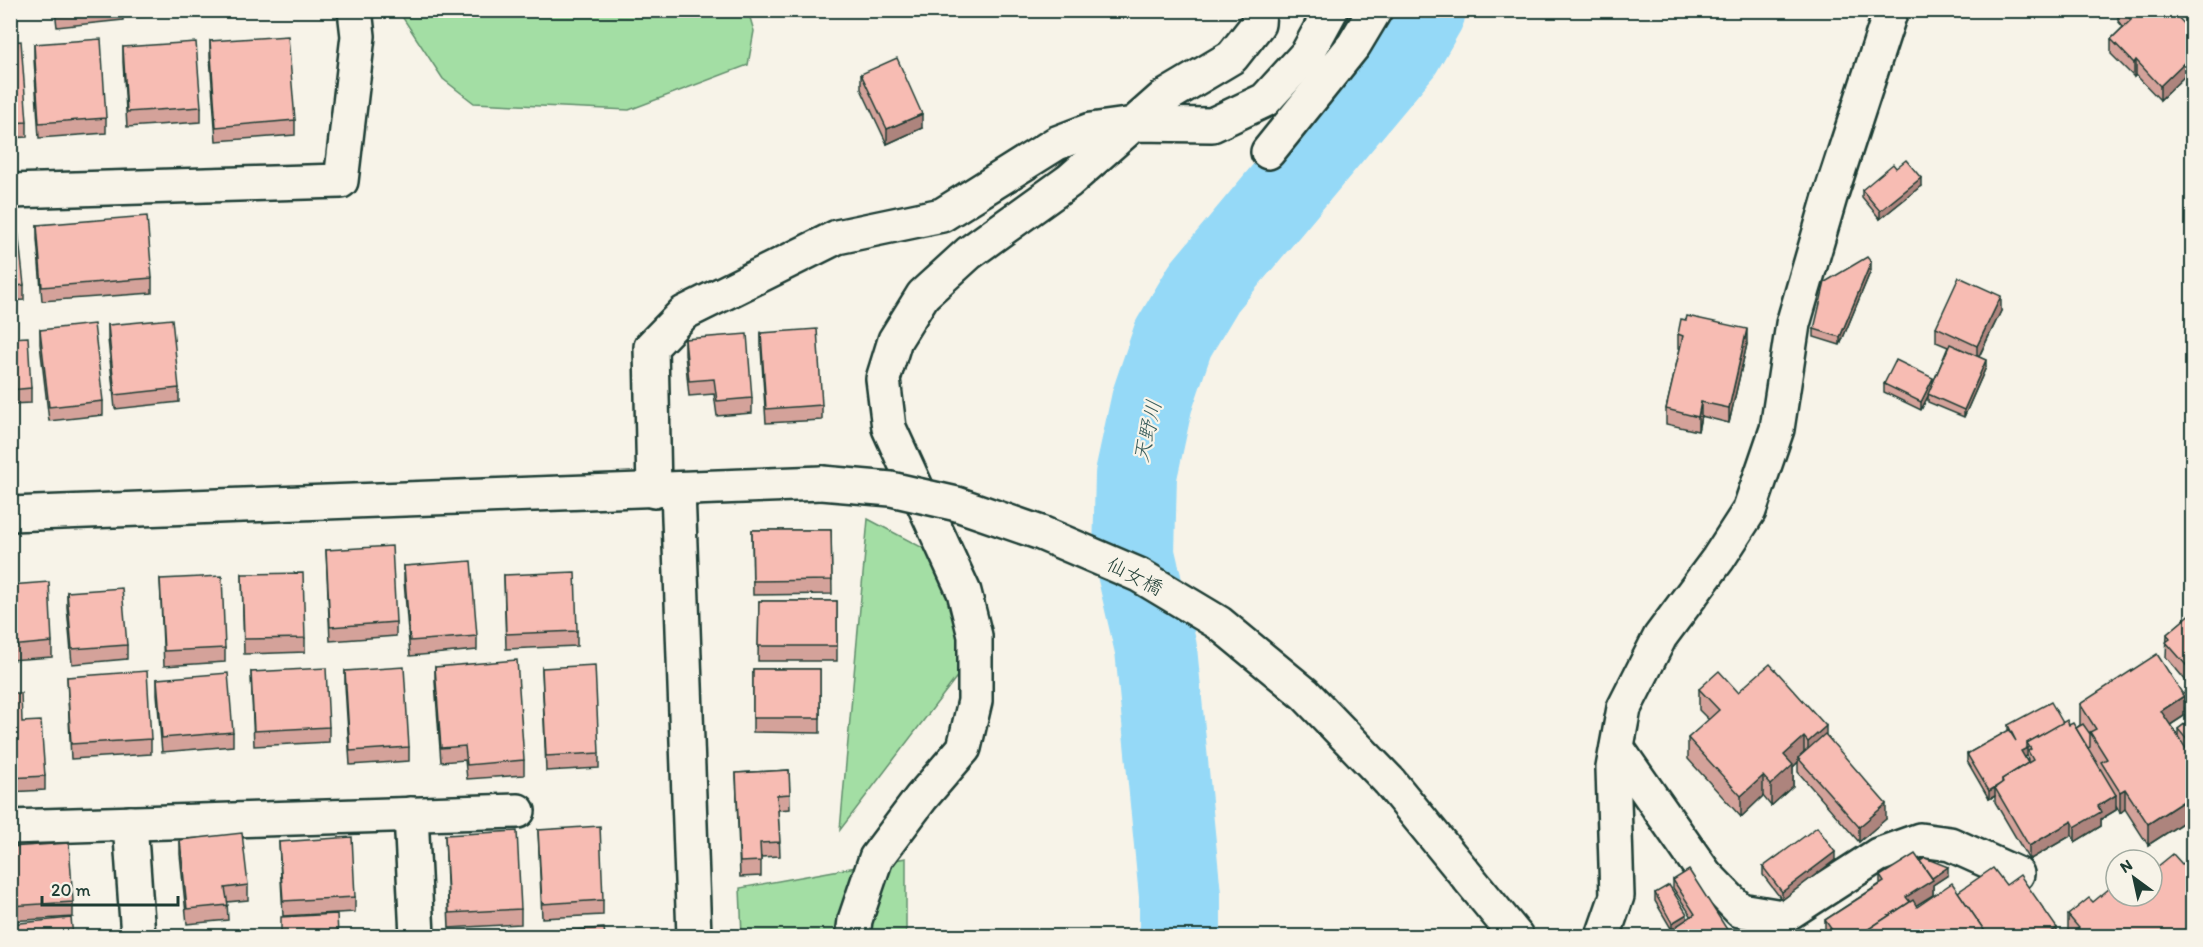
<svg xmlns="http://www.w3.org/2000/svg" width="2203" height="947" font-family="Itim,'Klee One',sans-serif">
<rect width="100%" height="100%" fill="#f7f3e8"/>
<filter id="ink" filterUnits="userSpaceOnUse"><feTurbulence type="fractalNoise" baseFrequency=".0167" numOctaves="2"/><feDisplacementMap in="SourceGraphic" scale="12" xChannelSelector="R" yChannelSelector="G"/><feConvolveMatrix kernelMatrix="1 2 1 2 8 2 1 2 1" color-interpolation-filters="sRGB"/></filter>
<g filter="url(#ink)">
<g fill="#a3dea4" stroke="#618e6c" stroke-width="1.5">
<polygon points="401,11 748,11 754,31 748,65 629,110 474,103 443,79 403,18"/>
<polygon points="868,519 925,549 961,604 965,666 840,830"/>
<polygon points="906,858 906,936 742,936 740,888"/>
</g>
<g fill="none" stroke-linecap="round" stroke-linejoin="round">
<polyline stroke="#95d9f7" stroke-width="82" points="1180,936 1180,895 1156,649 1134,554 1136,475 1152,401 1173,339 1204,287 1402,50 1425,10"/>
<defs>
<g id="minor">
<polyline points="1268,152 1354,45 1375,10"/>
<polyline points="10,191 341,181 358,36 355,10"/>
<polyline points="654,491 651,347 684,313 837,237 942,215 1057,143 1091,130 1134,124 1212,125 1265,100 1307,54 1331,10"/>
<polyline points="1617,748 1705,874 1740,910 1782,917 1878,855 1920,840 1950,844 2017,874"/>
<polyline points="411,814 417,936"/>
<polyline points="130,823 138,936"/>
<polyline points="10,827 518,811"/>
<polyline points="853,936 855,920 876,858 921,798 964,748 975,701 975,636 964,592 889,428 883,379 895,340 923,295 969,253 1069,181 1163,98 1232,57 1258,24 1259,10"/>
<polyline points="1603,936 1617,896 1613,768 1624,708 1660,637 1718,559 1749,511 1777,429 1793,324 1830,197 1891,10"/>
</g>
<g id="tertiary">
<polyline points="678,490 694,936"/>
<polyline points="10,514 822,483"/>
<polyline points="1389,781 1516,936"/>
</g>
</defs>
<use href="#minor" stroke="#1f3d34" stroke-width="38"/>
<use href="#tertiary" stroke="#1f3d34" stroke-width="38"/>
<use href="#minor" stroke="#f7f3e8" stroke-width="33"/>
<use href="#tertiary" stroke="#f7f3e8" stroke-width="33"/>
<defs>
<polyline id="tertiary-bridge" points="822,483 891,489 957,504 1041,533 1139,575 1219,623 1305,694 1389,781"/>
</defs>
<use href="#tertiary-bridge" stroke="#1f3d34" stroke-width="38" stroke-linecap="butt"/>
<use href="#tertiary-bridge" stroke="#f7f3e8" stroke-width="33"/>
</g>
<g fill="#d4a29a" stroke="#1f3d34" stroke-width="1.5" fill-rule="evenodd">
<polygon points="55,10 123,10 123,20 57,27"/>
<polygon points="137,10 199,10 199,12 138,17"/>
<polygon points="2118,10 2168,10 2185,25 2185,18 2193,10 2193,31 2185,26 2193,33 2193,68 2160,100 2136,75 2134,77 2111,54 2111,39 2123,27 2118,21"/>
<polygon points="210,41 295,120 295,135 216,141 210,56"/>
<polygon points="10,42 27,122 27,137 10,138"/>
<polygon points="34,44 106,118 106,133 39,138 34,59"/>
<polygon points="123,47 201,107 201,122 127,127 123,62"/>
<polygon points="861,74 922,128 887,144 861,89"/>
<polygon points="1896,168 1921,186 1880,219 1862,197 1862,190"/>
<polygon points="37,225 152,278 152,293 42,301 37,239"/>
<polygon points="10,231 24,285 24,300 10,301"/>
<polygon points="1871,270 1840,345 1814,337 1814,329"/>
<polygon points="2001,311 1979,357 1986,367 1964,417 1928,402 1928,396 1921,410 1884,392 1884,384 1933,383 1948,347 1936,342 1936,327"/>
<polygon points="108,325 179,388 179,402 115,409 108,339"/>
<polygon points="40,330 103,401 103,415 49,421 40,344"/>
<polygon points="761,333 822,405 822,420 766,423 761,348"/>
<polygon points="1678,334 1747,344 1729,423 1701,416 1698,431 1666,424 1666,409 1680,349 1678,348"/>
<polygon points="10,338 31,388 31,403 10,404"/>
<polygon points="685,339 752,398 752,413 717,416 714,394 689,396 685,354"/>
<polygon points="752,530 831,530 832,594 753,595"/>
<polygon points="326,550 396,622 396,636 330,641"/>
<polygon points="404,566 477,636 477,650 410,656 404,581"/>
<polygon points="242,574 305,638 305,652 244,654"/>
<polygon points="504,575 577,631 577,646 506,649"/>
<polygon points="160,579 225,648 225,662 164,666"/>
<polygon points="10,585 52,642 52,657 10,660"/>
<polygon points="67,592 127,645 127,659 72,664 67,607"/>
<polygon points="759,601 837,601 837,661 758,661"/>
<path d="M2193 612V816L2148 845 2125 809 2120 813 2116 805V810L2101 819V826L2075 842 2072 835 2029 860 1995 802V796L1989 799 1967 761V754L2008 731V725L2063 723 2076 728 2080 725V704L2182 694 2191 687 2166 657 2167 634ZM2184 707 2192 718 2178 729V738L2170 725 2184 716ZM2027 756 2028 759V763L2024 757Z"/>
<polygon points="435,667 524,760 524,775 467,779 465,760 441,762 435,682"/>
<polygon points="542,668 599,753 599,768 546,771"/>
<polygon points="753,669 820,669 820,733 753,732"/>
<polygon points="345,671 409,747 409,761 350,765 345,685"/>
<polygon points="251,672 329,727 329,742 254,746"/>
<polygon points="10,676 11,693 22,722 45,776 45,790 10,792"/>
<polygon points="67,677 151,739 151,754 71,759"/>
<polygon points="157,679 233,732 233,746 162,752 157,694"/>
<polygon points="1699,689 1738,692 1826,736 1886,819 1859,842 1798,772 1798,762 1793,767 1793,786 1771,806 1763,796 1741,817 1688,759 1688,738 1709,720 1699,710"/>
<polygon points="789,770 790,809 778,810 780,856 761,857 761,876 740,877 736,773"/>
<polygon points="538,830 603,900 603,915 542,918"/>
<polygon points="445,835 521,909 521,924 449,928"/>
<polygon points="180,840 248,885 248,900 227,902 228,920 187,924 180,854"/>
<polygon points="279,842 355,897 355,912 283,916"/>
<polygon points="10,847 73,902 73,917 10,921"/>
<polygon points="1835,860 1782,900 1763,875 1763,867"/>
<polygon points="1920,862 1948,875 1933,885 1933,895 1916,905 1917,907 1958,892 2006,885 2057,936 1827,936 1825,934 1825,920 1880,884 1880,876"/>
<polygon points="1673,880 1728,935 1738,936 1672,936 1672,930 1655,901 1655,893 1687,920 1692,917 1673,888"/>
<polygon points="2152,896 2193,936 2069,936 2068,935 2068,915 2093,902"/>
</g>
<g fill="#ad847d" stroke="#1f3d34" stroke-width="1.5">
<polygon points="2193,54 2193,68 2160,100 2160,86"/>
<polygon points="2136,60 2136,75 2134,77 2134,63"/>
<polygon points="922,114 922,128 887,144 887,129"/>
<polygon points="1921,178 1921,186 1880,219 1880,211"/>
<polygon points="1871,262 1871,270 1840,345 1840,337"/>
<polygon points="2001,296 2001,311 1977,360 1977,346"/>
<polygon points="1747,329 1747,344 1729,423 1729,408"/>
<polygon points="1986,360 1986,367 1964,417 1964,410"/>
<polygon points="1933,378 1933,386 1921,410 1921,402"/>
<polygon points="1701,402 1701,416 1698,431 1698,417"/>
<polygon points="2184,696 2184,716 2161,731 2161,711"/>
<polygon points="1826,726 1826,746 1808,762 1808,742"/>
<polygon points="1804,737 1804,757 1798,758 1798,762 1793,767 1793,786 1771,806 1771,785 1784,755"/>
<polygon points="2027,748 2027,756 2021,759 2021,751"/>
<polygon points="1763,776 1763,796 1741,817 1741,796"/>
<polygon points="1995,788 1995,796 1989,799 1989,791"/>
<polygon points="2125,789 2125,809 2120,813 2120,792"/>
<polygon points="2116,795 2116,810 2101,819 2101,826 2075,842 2075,827 2098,806"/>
<polygon points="2193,795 2193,816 2148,845 2148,824"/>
<polygon points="1886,804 1886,819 1859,842 1859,827"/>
<polygon points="2072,821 2072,835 2029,860 2029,846"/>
<polygon points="1835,852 1835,860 1782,900 1782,892"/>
<polygon points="1948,867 1948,875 1933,885 1933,895 1912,908 1906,897"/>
<polygon points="1687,914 1687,922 1672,930 1672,923"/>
<polygon points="2057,928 2057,936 2045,936"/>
<polygon points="1728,931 1728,936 1719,936"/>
</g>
<g fill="#f7bcb3" stroke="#1f3d34" stroke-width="1.5">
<polygon points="57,10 77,10 57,13"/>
<polygon points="2122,10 2168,10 2171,14 2173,12 2193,33 2193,54 2160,86 2136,60 2134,63 2111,39 2131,20"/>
<polygon points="2190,10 2193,10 2193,24 2185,18"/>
<polygon points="288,36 295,120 216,127 210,41"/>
<polygon points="101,39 106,118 39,123 34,44"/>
<polygon points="21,41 27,122 10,123 10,42"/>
<polygon points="196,42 201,107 127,112 123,47"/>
<polygon points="897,58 922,114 887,129 861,74"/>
<polygon points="1906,160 1921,178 1880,211 1862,190 1893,164 1896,168"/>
<polygon points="147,216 152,278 42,287 37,225"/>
<polygon points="18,230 24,285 10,287 10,231"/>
<polygon points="1867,257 1871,262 1840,337 1814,329 1825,282"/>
<polygon points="1959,277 2001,296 1977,346 1936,327"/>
<polygon points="1687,316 1747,329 1729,408 1701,402 1698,417 1666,409 1683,336 1678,334 1681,319 1686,320"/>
<polygon points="172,319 179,388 115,395 108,325"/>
<polygon points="94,324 103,401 49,407 40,330"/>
<polygon points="817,329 822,405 766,409 761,333"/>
<polygon points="747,334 752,398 717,401 714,379 689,381 685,339"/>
<polygon points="28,337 31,388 10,390 10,338"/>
<polygon points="1950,344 1986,360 1964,410 1928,394"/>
<polygon points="1896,360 1933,378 1921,402 1884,384"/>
<polygon points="752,530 831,530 832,580 753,581"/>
<polygon points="392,546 396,622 330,627 326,550"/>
<polygon points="471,561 477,636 410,641 404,566"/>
<polygon points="575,572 577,631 506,634 504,575"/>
<polygon points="303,573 305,638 244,639 242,574"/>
<polygon points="222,576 225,648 164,651 160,579"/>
<polygon points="49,582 52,642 10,646 10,585"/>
<polygon points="122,588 127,645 72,649 67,592"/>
<polygon points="759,601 837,601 837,646 758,646"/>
<polygon points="2193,612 2193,673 2166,642 2170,639 2167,634"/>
<polygon points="2157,654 2184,696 2161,711 2193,759 2193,795 2148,824 2125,789 2120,792 2101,762 2107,759 2090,732 2096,729 2080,704"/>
<polygon points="517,660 524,760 467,765 465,746 441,748 435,667"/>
<polygon points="1770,664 1826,726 1808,742 1804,737 1784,755 1793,765 1771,785 1763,776 1741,796 1688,738 1719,710 1699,689 1719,671 1738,692"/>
<polygon points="595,665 599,753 546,756 542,668"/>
<polygon points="404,667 409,747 350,751 345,671"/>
<polygon points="326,668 329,727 254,731 251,672"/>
<rect x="753" y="669" width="67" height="49"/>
<polygon points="147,671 151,739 71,744 67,677"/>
<polygon points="228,673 233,732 162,738 157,679"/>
<polygon points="10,676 11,693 21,693 22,722 41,721 45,776 10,778"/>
<polygon points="2193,686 2193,711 2184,700 2184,696 2182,694"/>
<polygon points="2051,702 2063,723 2027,743 2027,748 2021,751 2028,763 2002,779 2002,783 1989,791 1967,754 2009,730 2016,741 2008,725"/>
<polygon points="2193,718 2193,747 2178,729"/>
<polygon points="2067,720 2069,725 2073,723 2116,795 2098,806 2101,812 2075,827 2072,821 2029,846 1995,788 2003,782 2002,779 2033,760 2028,751 2031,749 2027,743"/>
<polygon points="2083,724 2090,734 2090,747 2088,748 2076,728"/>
<polygon points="1825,734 1886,804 1859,827 1798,758"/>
<polygon points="2193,750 2193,757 2189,752"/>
<polygon points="789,770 790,794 777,795 780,842 760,843 761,861 740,862 736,773"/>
<polygon points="600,826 603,900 542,904 538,830"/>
<polygon points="1817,827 1835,852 1782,892 1763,867"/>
<polygon points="517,831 521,909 449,913 445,835"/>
<polygon points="242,833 248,885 225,888 228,905 187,909 180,840"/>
<polygon points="352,837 355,897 283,901 279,842"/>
<polygon points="69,843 73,902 10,906 10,847"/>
<polygon points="1915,854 1933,880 1906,897 1910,902 1858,936 1836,936 1825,920 1884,882 1880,876"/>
<polygon points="2173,854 2182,864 2193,856 2193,936 2081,936 2076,930 2079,928 2068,915 2089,898 2093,902 2116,883 2116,896 2152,896 2152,871"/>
<polygon points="1925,858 1948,867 1932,878 1920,861"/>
<polygon points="1993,868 2006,885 2020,875 2057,928 2045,936 1988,936 1958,892"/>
<polygon points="1689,870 1728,931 1719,936 1677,936 1672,929 1695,914 1673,880"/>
<polygon points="1952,883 1988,936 1858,936 1913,900 1917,907"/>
<polygon points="1669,885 1687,914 1672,923 1655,893"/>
<polygon points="337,914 338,936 281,936 281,917"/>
<polygon points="71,918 73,936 10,936 10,924"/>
<polygon points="604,928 605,936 544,936 544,932"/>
<polygon points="521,931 521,936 461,936 461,933"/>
<polygon points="1735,931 1738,936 1726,936"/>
<polygon points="248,934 248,936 189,936"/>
</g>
</g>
<g text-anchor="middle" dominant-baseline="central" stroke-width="4.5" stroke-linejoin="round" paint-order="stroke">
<g font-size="20" fill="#1f3d34" stroke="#f7f3e8">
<text transform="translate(1135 576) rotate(27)">仙女橋</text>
</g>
<g font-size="21" font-style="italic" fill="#375c5b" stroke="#f7f3e8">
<text transform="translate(1147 431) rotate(-77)">天野川</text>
</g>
</g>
<rect width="2203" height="947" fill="none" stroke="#f7f3e8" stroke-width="36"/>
<rect x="18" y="18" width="2167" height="911" fill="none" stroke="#1f3d34" stroke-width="2" filter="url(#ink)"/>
<g transform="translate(2134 878) rotate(327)"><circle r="28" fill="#f7f3e8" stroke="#a1aaa0" stroke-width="1.5"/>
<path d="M0-4.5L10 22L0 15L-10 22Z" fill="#1f3d34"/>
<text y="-9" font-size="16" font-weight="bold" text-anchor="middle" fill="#1f3d34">N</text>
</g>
<path d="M42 896v9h136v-9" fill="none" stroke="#1f3d34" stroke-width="3"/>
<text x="51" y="896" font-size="18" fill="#1f3d34" stroke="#f7f3e8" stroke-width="4.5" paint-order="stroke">20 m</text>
</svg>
